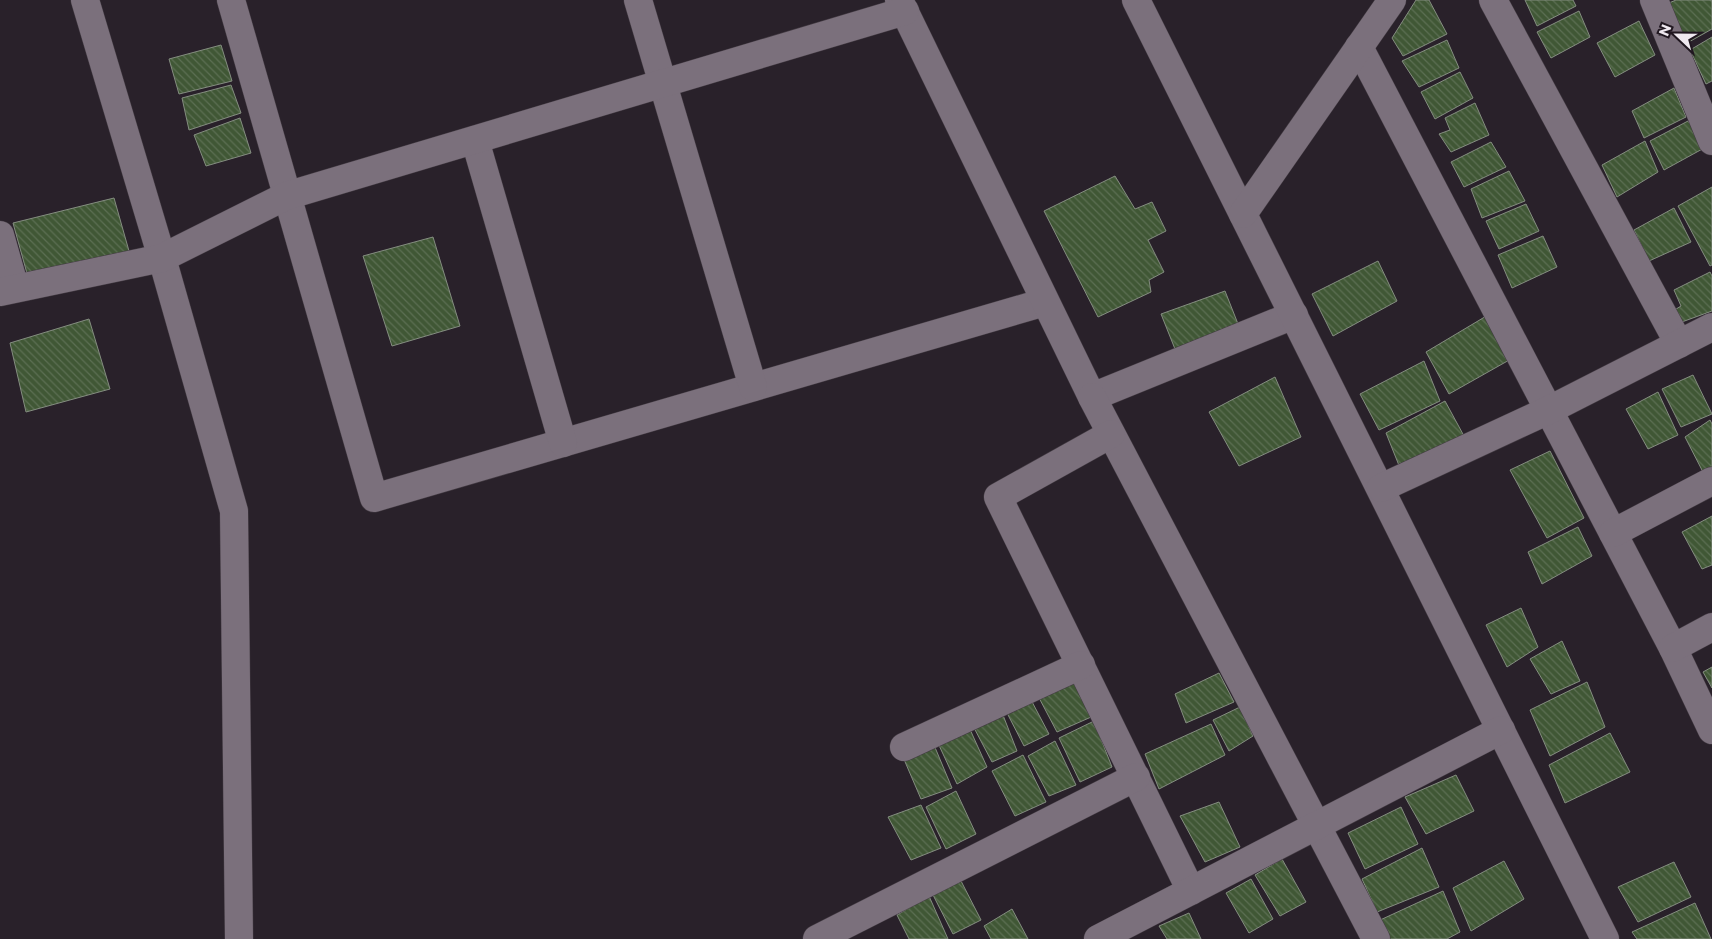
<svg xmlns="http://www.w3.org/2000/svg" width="1712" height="939" font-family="Montserrat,sans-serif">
<defs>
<pattern id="building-back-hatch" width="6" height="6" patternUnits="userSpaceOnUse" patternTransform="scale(1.25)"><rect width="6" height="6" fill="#405735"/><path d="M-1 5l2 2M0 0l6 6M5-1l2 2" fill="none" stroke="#5c6f53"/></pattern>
</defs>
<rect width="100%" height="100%" fill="#29212a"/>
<g fill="url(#building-back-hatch)" stroke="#848d80">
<polygon points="1416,0 1429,0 1447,34 1403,56 1392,38"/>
<polygon points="1525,0 1573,0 1576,6 1537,26"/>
<polygon points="1676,0 1712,0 1712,29 1687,43 1669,3"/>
<polygon points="1579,11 1590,37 1551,58 1537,32"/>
<polygon points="1639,21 1655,55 1615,77 1597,43"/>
<polygon points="1712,37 1712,81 1706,84 1690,50"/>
<polygon points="1447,40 1459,68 1419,87 1402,61"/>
<polygon points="221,45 232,81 179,94 169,59"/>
<polygon points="1460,72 1473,98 1435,119 1421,92"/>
<polygon points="231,85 241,113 189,130 182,98"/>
<polygon points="1674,88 1686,117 1644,138 1632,111"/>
<polygon points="1475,103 1489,135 1451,152 1439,134 1450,130 1445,118"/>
<polygon points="240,118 251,153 206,166 194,135"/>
<polygon points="1688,121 1706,147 1664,170 1650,141"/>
<polygon points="1645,141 1658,172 1617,197 1602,165"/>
<polygon points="1491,142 1506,167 1464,187 1451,162"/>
<polygon points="1509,171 1525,201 1482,218 1471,189"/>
<polygon points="1115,176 1135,209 1152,202 1166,231 1148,240 1164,272 1149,280 1151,292 1098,317 1044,211"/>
<polygon points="1712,187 1712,265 1710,266 1678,206"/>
<polygon points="114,198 129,251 28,277 13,223"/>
<polygon points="1526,204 1539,231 1499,249 1486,221"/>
<polygon points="1674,208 1691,242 1649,261 1634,230"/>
<polygon points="1543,236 1557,267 1512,288 1498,255"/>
<polygon points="433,237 460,326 392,346 363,256"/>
<polygon points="1378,261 1397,301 1333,336 1312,294"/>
<polygon points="1710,272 1712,276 1712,311 1679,323 1673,311 1681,306 1674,290"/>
<polygon points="1225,291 1240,329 1177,354 1161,314"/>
<polygon points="1488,315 1511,359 1449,394 1426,352"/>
<polygon points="89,319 110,389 26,412 10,343"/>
<polygon points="1424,361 1440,401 1379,430 1360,394"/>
<polygon points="1693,375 1712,414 1681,427 1662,389"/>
<polygon points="1275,377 1301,437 1239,466 1209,412"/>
<polygon points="1658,392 1678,435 1648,449 1626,409"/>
<polygon points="1445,401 1464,436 1400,468 1386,433"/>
<polygon points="1710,420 1712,424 1712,470 1704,474 1685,437"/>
<polygon points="1550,451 1584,518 1547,538 1510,470"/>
<polygon points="1712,516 1712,565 1702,569 1682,532"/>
<polygon points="1578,527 1592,556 1542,584 1528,552"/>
<polygon points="1521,608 1538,647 1507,667 1486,625"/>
<polygon points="1562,641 1580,681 1551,694 1530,659"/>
<polygon points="1712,667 1712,688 1703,672"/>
<polygon points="1219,673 1234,702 1186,723 1175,694"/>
<polygon points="1077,676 1098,714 1057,732 1037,694"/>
<polygon points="1587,682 1605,727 1550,756 1530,710"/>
<polygon points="1030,698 1049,734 1024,746 1006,711"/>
<polygon points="1240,707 1253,736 1229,751 1213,720"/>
<polygon points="1001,710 1017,751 992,762 972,724"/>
<polygon points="1094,721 1112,767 1080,782 1059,738"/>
<polygon points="1211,724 1225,755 1159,789 1145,754"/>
<polygon points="968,725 987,767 957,784 937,741"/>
<polygon points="1610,733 1630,772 1565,803 1549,765"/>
<polygon points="1055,741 1076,785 1049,796 1028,756"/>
<polygon points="934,745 952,788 921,799 903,757"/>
<polygon points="1023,755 1046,802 1015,816 992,771"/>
<polygon points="1456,775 1474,811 1426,834 1405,797"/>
<polygon points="956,791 976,834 946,849 926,807"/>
<polygon points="1219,802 1240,847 1205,862 1180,816"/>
<polygon points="921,805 941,848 911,860 888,817"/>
<polygon points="1401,807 1418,844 1365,869 1348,833"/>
<polygon points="1422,848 1439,887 1377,912 1362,879"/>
<polygon points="1282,859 1306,902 1280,916 1255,875"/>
<polygon points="1504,861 1524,899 1471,931 1453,888"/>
<polygon points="1674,862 1691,897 1638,922 1618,887"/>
<polygon points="960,879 981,920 953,934 932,893"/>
<polygon points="1251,879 1273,919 1249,933 1226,893"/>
<polygon points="1443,891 1460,932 1447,939 1388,939 1378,921"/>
<polygon points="929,896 948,939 909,939 897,915"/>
<polygon points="1695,903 1711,939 1637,939 1632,932"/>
<polygon points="1012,909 1028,939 991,939 984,926"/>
<polygon points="1189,913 1201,939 1167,939 1159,926"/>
</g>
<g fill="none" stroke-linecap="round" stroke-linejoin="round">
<defs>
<g id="street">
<polyline points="85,0 162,258 234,511 239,939"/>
<polyline points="231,0 374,498 1045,302"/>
<polyline points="638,0 753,387"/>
<polyline points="899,0 1092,397 1294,315"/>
<polyline points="1136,0 1605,939"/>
<polyline points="1493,0 1679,344"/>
<polyline points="1654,0 1712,141"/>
<polyline points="1359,47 1673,648 1712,730"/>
<polyline points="475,140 563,443"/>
<polyline points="1243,214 1392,0"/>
<polyline points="0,235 15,288"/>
<polyline points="0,292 162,258 286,196 905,11"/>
<polyline points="1092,397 1376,939"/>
<polyline points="1111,434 998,497 1191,891"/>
<polyline points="1381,488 1549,410 1712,327"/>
<polyline points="1613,533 1712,481"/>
<polyline points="1673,648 1712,627"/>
<polyline points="904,747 1081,665"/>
<polyline points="817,939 1136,777"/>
<polyline points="1098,939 1501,730"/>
</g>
</defs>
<use href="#street" stroke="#433b43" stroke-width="29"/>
<use href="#street" stroke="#7b707c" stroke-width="28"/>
</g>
<g transform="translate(1677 35) rotate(292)" stroke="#201720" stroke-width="4" paint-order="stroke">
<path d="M0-4L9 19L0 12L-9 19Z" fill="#efe9f0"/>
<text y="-8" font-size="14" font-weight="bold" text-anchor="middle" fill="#efe9f0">N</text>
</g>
</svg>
